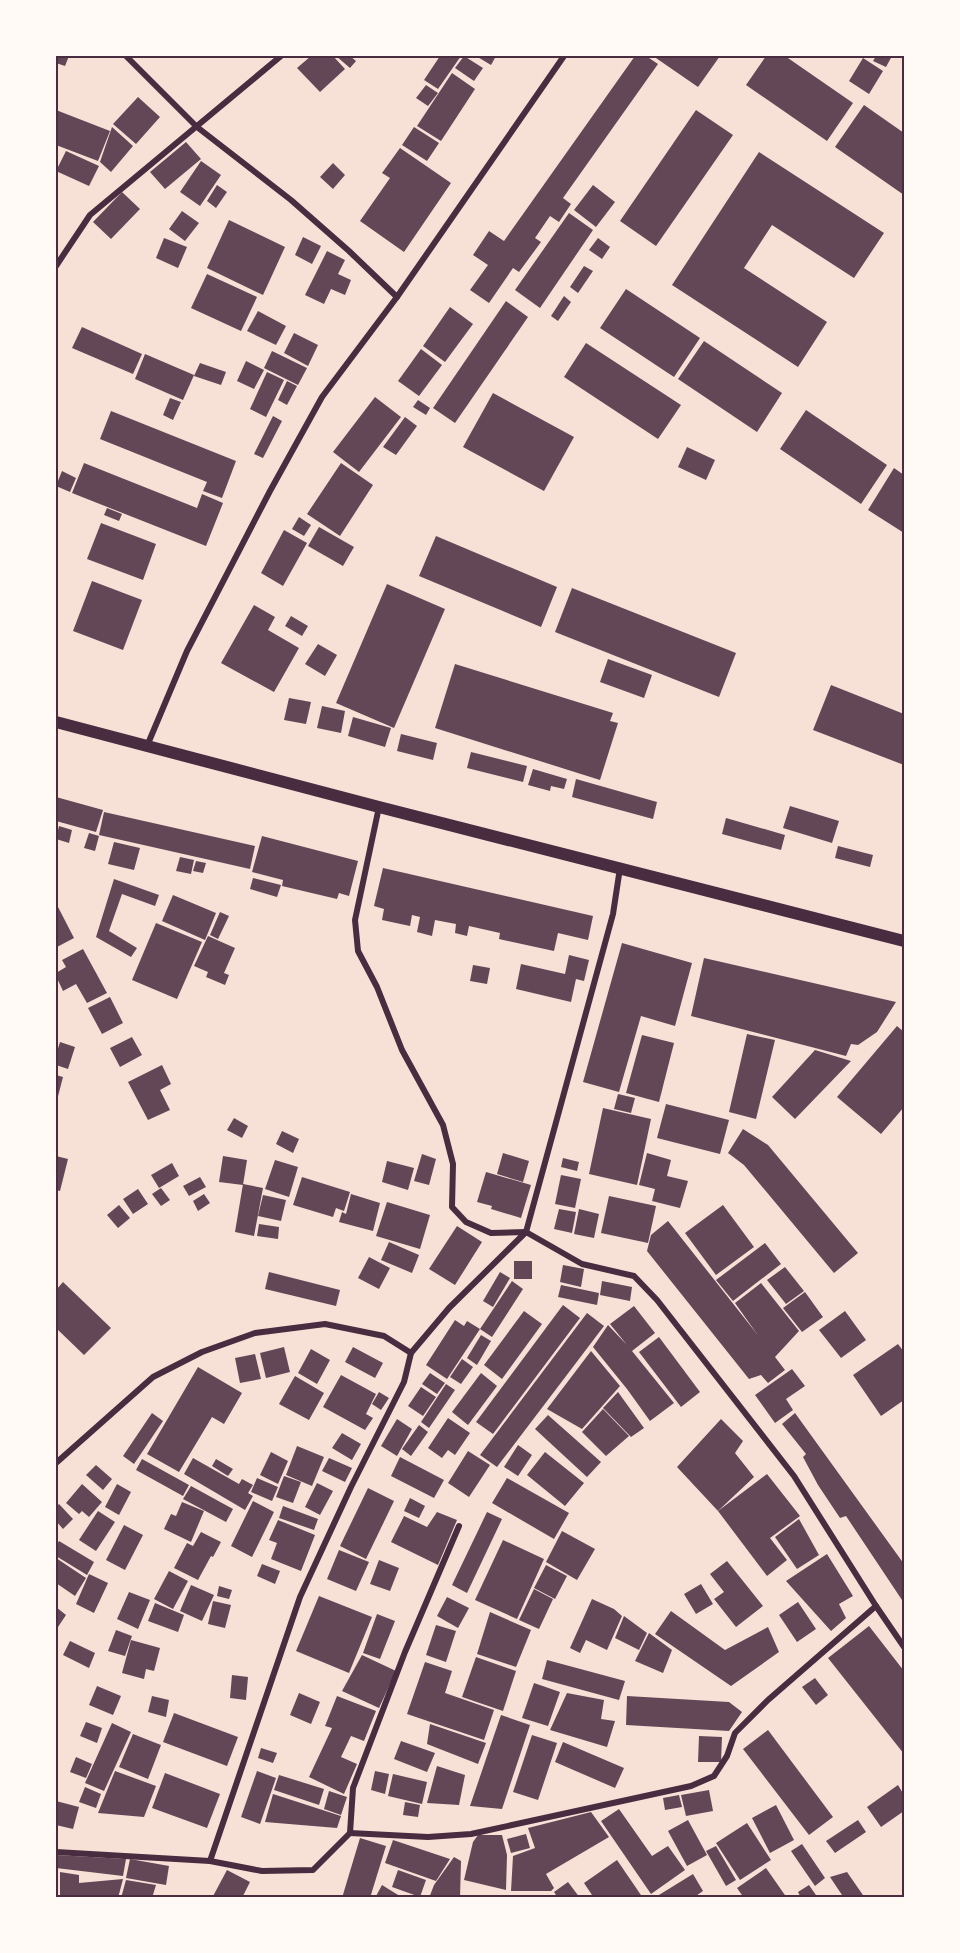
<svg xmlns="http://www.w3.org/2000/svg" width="960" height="1953" font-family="Jost,sans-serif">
<rect width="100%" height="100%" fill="#f7e1d7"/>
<g fill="#644757">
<polygon points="58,56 69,56 65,66 56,63"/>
<polygon points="311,56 333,56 345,69 320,92 297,68"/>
<polygon points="336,56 350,56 356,61 350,68"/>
<polygon points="440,56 461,56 438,89 424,80"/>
<polygon points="464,56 483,68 474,81 455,68"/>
<polygon points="476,56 496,56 491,65"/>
<polygon points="635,56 646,56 658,64 563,198 571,204 559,222 550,216 535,238 541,242 519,272 513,268 489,303 470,290 488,265 473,255 489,231 504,241"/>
<polygon points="653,56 720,56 698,87"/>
<polygon points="766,56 785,56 853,103 827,141 746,85"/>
<polygon points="876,56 892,56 886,67 873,61"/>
<polygon points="863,58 883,71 869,94 849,81"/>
<polygon points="452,73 475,89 441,141 417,126"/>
<polygon points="426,85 438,93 428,106 416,98"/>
<polygon points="138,97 160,117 136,144 113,124"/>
<polygon points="864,105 904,133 904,195 835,147"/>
<polygon points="56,110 110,131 98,161 56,145"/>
<polygon points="696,110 733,135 656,246 620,221"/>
<polygon points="112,127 133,146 111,172 100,162"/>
<polygon points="414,127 439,143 427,161 402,145"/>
<polygon points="186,142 201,159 165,189 150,172"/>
<polygon points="400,148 451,183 404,252 360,221 390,178 382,173"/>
<polygon points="66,151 99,166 89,186 56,171"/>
<polygon points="759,152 884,233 854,278 772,225 744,268 827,322 798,367 672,285"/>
<polygon points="201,161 221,175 200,206 180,192"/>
<polygon points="333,163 345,175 333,189 320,177"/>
<polygon points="217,185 227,192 216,208 207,201"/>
<polygon points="593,185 615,202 596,227 574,210"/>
<polygon points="122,192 140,209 111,239 93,222"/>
<polygon points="182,211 199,223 185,241 169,229"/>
<polygon points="569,213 593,230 540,308 515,290"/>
<polygon points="229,220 285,247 263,295 207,268"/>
<polygon points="303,237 321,246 312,264 295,255"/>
<polygon points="164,238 187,247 178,268 156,258"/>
<polygon points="598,238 610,247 602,259 589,250"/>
<polygon points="327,251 345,260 338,274 351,280 345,295 331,289 324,304 305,295"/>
<polygon points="584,266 593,271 578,293 570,287"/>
<polygon points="207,274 257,297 241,331 191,308"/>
<polygon points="626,289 700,338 674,377 600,328"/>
<polygon points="564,296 571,302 558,321 551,316"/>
<polygon points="506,301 528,317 455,423 433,408"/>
<polygon points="450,307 473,324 445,362 423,346"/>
<polygon points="258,311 286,326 276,345 247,331"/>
<polygon points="82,327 142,354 133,374 72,348"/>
<polygon points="294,333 318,345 308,366 284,353"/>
<polygon points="704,341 782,393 757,432 678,379"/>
<polygon points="586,343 681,405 658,439 564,377"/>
<polygon points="421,349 442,365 419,396 398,381"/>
<polygon points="272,351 307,368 298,385 264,368"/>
<polygon points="145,354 194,375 183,400 135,379"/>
<polygon points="246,361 264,370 254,389 237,381"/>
<polygon points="200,363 226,372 221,385 194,376"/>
<polygon points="267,372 284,380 266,417 250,409"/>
<polygon points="287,381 297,386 287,405 278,400"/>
<polygon points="493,393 574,437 544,491 463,447"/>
<polygon points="375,397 401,417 359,472 333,452"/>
<polygon points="170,398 181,402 173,420 163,415"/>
<polygon points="418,400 430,408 426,415 413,407"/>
<polygon points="806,410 887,465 861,504 780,449"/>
<polygon points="111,411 236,461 222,498 203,491 207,482 100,439"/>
<polygon points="273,416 282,421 263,458 254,454"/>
<polygon points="405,417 417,426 396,455 383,447"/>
<polygon points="687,447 715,460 706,480 678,467"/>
<polygon points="84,463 197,508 202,494 223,503 206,546 72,493"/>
<polygon points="341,463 373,485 340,536 307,514"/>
<polygon points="894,468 904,475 904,533 868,510"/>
<polygon points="62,471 76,478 70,492 56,486"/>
<polygon points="107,508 122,514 119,521 104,515"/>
<polygon points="299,517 311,525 304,536 292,529"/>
<polygon points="101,523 156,544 143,580 87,559"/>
<polygon points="319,527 354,547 343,566 308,546"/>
<polygon points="284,530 307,543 283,586 261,573"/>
<polygon points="436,536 557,587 541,627 419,576"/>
<polygon points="92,581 142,600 123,650 73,631"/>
<polygon points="387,584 445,609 394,728 336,703"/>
<polygon points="572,588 736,653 719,697 555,632"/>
<polygon points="254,605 275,617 268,630 299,648 274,692 221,663"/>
<polygon points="291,616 308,626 302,636 285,626"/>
<polygon points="318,644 337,655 325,676 305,664"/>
<polygon points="608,659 652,675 644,698 600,682"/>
<polygon points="455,664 613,713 610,721 618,723 600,780 435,728"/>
<polygon points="831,685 904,714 904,765 813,730"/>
<polygon points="289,698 311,702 306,724 284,720"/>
<polygon points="322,706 345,711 341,733 317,728"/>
<polygon points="353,717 391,728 385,747 348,736"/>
<polygon points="401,734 437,743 433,760 397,751"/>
<polygon points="471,752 527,766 523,782 467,768"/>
<polygon points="533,769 567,779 564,789 551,786 550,791 528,785"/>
<polygon points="576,779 657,802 653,819 572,797"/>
<polygon points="56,797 103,810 96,832 56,821"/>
<polygon points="790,806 839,821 832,843 783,828"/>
<polygon points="104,812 255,846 250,869 99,835"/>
<polygon points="726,818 785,835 781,850 722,834"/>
<polygon points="59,826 72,830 69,843 56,839"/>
<polygon points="89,833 99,836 95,851 84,848"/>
<polygon points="262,836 358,861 349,896 339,893 337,899 282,886 283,880 252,872"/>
<polygon points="114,842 140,848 134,870 108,864"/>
<polygon points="838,846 873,855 870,867 835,858"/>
<polygon points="180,857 194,860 191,874 176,871"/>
<polygon points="196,861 206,863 203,873 193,871"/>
<polygon points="383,868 593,916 588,940 558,933 554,951 499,939 500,933 469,926 467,936 455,933 456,924 435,920 432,936 417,932 420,917 412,915 410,926 382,920 384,909 374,906"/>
<polygon points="253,878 281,885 277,897 250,889"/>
<polygon points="114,879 159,895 155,906 122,894 109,931 137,948 131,957 96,937"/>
<polygon points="173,895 216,913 205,940 162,921"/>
<polygon points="57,905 74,938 57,947 56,906"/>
<polygon points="220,912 229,916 218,939 210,935"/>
<polygon points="156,923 202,942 177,999 132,980"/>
<polygon points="208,936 235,948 224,973 229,975 225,985 206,977 208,972 194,966"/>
<polygon points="622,943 692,963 675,1026 641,1016 619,1092 583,1082"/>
<polygon points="83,949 107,993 87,1003 76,984 63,991 56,976 56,973 66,967 62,960"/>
<polygon points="569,955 589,960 584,981 576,979 571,1002 516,989 521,964 565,974"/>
<polygon points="704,958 896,1002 877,1032 858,1045 851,1044 846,1056 691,1016"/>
<polygon points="473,965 490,968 487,984 470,981"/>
<polygon points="110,997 123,1023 102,1034 88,1008"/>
<polygon points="897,1026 904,1032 904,1107 881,1134 837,1097"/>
<polygon points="747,1034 775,1040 756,1119 729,1112"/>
<polygon points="642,1035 674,1043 659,1102 626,1093"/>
<polygon points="132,1037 142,1055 120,1067 110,1048"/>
<polygon points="60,1042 75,1047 68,1069 56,1065 56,1055"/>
<polygon points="815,1050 851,1061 795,1119 772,1097"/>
<polygon points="162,1065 171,1084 160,1090 170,1110 148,1120 128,1082"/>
<polygon points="56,1075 63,1077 56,1104"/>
<polygon points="618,1094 635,1098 631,1113 614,1109"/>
<polygon points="666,1104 729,1120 720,1154 657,1138"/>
<polygon points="603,1108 651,1119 637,1185 589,1174"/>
<polygon points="234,1118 248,1126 242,1138 227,1130"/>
<polygon points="743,1129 768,1145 858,1253 834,1273 744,1165 728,1153"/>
<polygon points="282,1131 299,1139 293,1153 276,1144"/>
<polygon points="503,1153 529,1161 523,1182 497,1174"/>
<polygon points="647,1153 671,1160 667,1176 688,1181 680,1208 652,1201 655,1189 639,1185"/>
<polygon points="422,1154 436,1159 429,1185 414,1181"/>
<polygon points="56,1156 68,1159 60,1191 56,1190"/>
<polygon points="223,1156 247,1160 243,1185 219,1182"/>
<polygon points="563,1158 579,1162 577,1171 561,1167"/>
<polygon points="275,1160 298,1167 289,1197 265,1189"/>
<polygon points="387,1161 414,1168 408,1190 382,1182"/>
<polygon points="172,1163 179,1176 159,1188 151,1175"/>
<polygon points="486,1172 531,1185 521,1218 491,1209 492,1206 477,1202"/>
<polygon points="561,1175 581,1179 575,1208 555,1204"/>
<polygon points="200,1177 206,1187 189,1196 183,1186"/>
<polygon points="302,1177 350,1192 344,1211 336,1208 333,1217 293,1205"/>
<polygon points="243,1184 263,1188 254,1236 235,1232"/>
<polygon points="161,1188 170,1200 161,1206 152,1194"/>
<polygon points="138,1189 148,1204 133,1214 123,1199"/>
<polygon points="204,1194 210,1203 198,1211 193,1201"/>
<polygon points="351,1194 380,1203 373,1231 339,1222 342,1212 346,1214"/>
<polygon points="263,1195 286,1200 281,1221 258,1216"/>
<polygon points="609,1196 656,1206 648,1243 601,1233"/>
<polygon points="387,1202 430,1215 420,1249 376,1236"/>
<polygon points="119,1205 130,1218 118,1228 107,1215"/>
<polygon points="723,1205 754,1247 716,1275 685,1233"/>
<polygon points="559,1209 576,1212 572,1233 554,1229"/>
<polygon points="579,1209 599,1214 594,1238 574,1234"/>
<polygon points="668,1221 757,1334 735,1303 761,1283 799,1331 775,1357 785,1370 768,1383 761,1375 749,1379 647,1251 651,1235"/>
<polygon points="259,1224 279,1227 278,1239 257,1236"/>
<polygon points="457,1226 482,1242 455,1285 429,1269"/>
<polygon points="389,1242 419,1255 412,1273 381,1260"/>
<polygon points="765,1243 781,1264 733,1301 716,1280"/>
<polygon points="369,1257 390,1268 379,1289 358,1278"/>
<rect x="514" y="1261" width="18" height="18"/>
<polygon points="563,1265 584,1269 581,1287 560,1282"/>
<polygon points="785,1267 804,1291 786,1304 767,1280"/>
<polygon points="269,1272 340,1290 336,1306 265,1289"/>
<polygon points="500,1272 510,1278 493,1307 483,1301"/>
<polygon points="512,1281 523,1289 492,1337 480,1329"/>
<polygon points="602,1281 632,1287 630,1301 600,1295"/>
<polygon points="63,1282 111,1328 84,1355 56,1328 56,1290"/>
<polygon points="561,1285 599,1293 597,1305 558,1297"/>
<polygon points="805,1292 823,1317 802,1332 783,1308"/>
<polygon points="563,1305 580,1318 493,1434 476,1422"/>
<polygon points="634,1306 655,1333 632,1351 674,1403 650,1421 627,1389 593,1347 608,1325 627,1345 610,1324"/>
<polygon points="524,1311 542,1324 502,1379 484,1365"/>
<polygon points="845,1311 866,1340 841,1358 819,1330"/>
<polygon points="587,1313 604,1326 497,1467 480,1455"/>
<polygon points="455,1320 464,1326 467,1321 480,1329 447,1379 426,1365"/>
<polygon points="481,1335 491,1341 477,1365 467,1358"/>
<polygon points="659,1337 700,1392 681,1407 639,1352"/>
<polygon points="898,1344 904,1352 904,1400 881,1416 853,1375"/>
<polygon points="284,1347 290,1372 266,1378 260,1353"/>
<polygon points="353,1347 383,1363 375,1378 345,1362"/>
<polygon points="311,1349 330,1360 317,1384 298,1373"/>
<polygon points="591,1351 620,1386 582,1429 547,1409"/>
<polygon points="255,1354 261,1379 240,1383 235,1358"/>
<polygon points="462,1359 473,1367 461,1384 450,1377"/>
<polygon points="198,1367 242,1393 224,1424 212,1417 179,1472 147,1454"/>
<polygon points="792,1369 805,1386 786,1399 793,1410 775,1423 755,1395"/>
<polygon points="430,1373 445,1383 437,1394 422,1384"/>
<polygon points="481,1373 497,1386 468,1425 452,1412"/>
<polygon points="341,1375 376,1394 366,1414 373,1418 365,1430 323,1407"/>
<polygon points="295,1376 324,1393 309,1420 279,1404"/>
<polygon points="446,1384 455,1390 429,1428 421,1422"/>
<polygon points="421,1387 436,1397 423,1416 408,1406"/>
<polygon points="379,1392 389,1398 381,1410 372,1404"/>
<polygon points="618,1392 644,1428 631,1437 603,1408"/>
<polygon points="603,1409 629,1436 606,1456 582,1432"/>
<polygon points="152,1413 163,1421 134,1464 123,1456"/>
<polygon points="795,1413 904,1564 904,1603 846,1516 840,1518 818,1485 803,1457 806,1454 782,1424"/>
<polygon points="548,1415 601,1462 587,1477 535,1429"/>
<polygon points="448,1418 470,1433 455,1455 448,1450 442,1458 428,1448"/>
<polygon points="397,1419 412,1429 397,1456 381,1446"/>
<polygon points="721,1419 743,1441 735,1453 754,1477 718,1511 677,1467"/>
<polygon points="419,1425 428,1432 411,1456 402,1449"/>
<polygon points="342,1433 361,1444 352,1460 332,1448"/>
<polygon points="518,1445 532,1455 518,1476 504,1467"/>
<polygon points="297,1446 324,1457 312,1486 286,1475"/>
<polygon points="468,1451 490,1465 469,1497 448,1483"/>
<polygon points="271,1452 288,1461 278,1484 260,1475"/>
<polygon points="545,1452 584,1483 565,1506 527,1475"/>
<polygon points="400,1457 444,1480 434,1498 391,1476"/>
<polygon points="193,1458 239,1484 242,1479 253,1485 248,1493 253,1496 245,1510 184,1474"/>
<polygon points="329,1458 352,1468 345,1482 322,1471"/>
<polygon points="142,1459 189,1485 183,1496 136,1470"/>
<polygon points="216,1459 233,1469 228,1476 212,1466"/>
<polygon points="96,1465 112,1479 103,1490 86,1475"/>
<polygon points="767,1474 800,1516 770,1538 787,1560 767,1576 718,1511"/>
<polygon points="284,1476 301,1482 293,1503 276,1497"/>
<polygon points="257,1478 278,1487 272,1501 251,1492"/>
<polygon points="507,1478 569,1513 554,1539 492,1503"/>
<polygon points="317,1483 333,1491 320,1515 305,1507"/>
<polygon points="82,1484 102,1502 89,1517 82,1511 79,1514 66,1503"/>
<polygon points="117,1484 131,1492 119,1515 105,1507"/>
<polygon points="191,1486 233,1509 226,1522 183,1499"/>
<polygon points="368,1488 394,1501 366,1559 340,1546"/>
<polygon points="410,1498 425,1506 419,1518 404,1511"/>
<polygon points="253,1501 274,1512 252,1557 231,1546"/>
<polygon points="182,1502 204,1511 191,1542 164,1529 171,1514 176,1516"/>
<polygon points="59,1504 73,1519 63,1529 56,1521 56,1507"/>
<polygon points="283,1506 318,1519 314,1530 279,1518"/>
<polygon points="98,1511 115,1522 96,1551 79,1540"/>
<polygon points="437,1512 457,1520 438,1565 391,1542 404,1516 427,1527"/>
<polygon points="487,1512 502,1519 467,1593 452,1585"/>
<polygon points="799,1519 819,1555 797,1569 775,1537"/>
<polygon points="278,1520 315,1535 301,1571 271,1559 277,1543 269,1540"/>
<polygon points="124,1525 143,1535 125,1570 106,1560"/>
<polygon points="562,1531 595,1549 577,1580 546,1562"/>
<polygon points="201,1532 221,1542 213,1557 211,1556 198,1580 174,1568 187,1543 193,1546"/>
<polygon points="503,1540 544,1559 517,1619 475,1600"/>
<polygon points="59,1541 94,1562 87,1575 56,1556 56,1546"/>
<polygon points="339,1550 369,1562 356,1591 327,1579"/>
<polygon points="827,1554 853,1596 839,1604 846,1618 831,1631 786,1581"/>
<polygon points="56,1558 86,1578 75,1596 56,1583"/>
<polygon points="379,1560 399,1568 390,1591 370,1584"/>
<polygon points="727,1561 763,1606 736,1627 714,1599 724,1592 710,1574"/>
<polygon points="262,1564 280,1571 275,1584 257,1576"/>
<polygon points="546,1565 567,1576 555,1599 534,1588"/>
<polygon points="169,1571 188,1581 173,1609 154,1599"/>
<polygon points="89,1574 108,1583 94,1613 76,1604"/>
<polygon points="701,1584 713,1604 696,1614 684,1594"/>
<polygon points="191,1585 214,1595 202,1621 180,1611"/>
<polygon points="219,1586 232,1590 229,1599 217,1596"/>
<polygon points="534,1589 553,1599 539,1629 519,1620"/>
<polygon points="129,1592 150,1600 138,1629 117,1619"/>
<polygon points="319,1596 372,1617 349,1673 296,1651"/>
<polygon points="447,1597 469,1608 458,1628 437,1616"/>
<polygon points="592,1599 614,1609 622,1616 607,1650 586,1640 580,1653 570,1648"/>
<polygon points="213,1601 231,1605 225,1628 208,1624"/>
<polygon points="798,1602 816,1629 797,1642 779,1615"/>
<polygon points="155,1603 184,1615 178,1632 148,1621"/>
<polygon points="56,1607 66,1615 56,1630"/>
<polygon points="671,1611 725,1650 768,1627 779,1652 731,1686 655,1634"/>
<polygon points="490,1612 531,1630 516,1667 477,1654"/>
<polygon points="377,1614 395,1621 380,1659 363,1653"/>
<polygon points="624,1616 647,1633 639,1650 615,1638"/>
<polygon points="436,1625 456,1631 446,1662 426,1655"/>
<polygon points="869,1626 904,1671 904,1754 828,1658"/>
<polygon points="116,1630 132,1636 125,1656 108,1651"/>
<polygon points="649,1633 672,1650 663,1673 635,1661"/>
<polygon points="131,1640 160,1648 154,1671 146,1669 144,1679 122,1673"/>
<polygon points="70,1641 95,1653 89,1668 63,1655"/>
<polygon points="362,1655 396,1671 379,1708 342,1691"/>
<polygon points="476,1657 516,1671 503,1711 462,1697"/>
<polygon points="547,1660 625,1681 619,1700 542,1679"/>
<polygon points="425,1662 452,1671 445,1693 494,1710 484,1740 407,1714"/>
<polygon points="232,1675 248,1677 246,1700 230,1698"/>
<polygon points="815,1678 828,1695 816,1705 802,1687"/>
<polygon points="534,1683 560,1692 548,1726 522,1718"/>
<polygon points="97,1686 121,1696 113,1715 89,1705"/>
<polygon points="299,1693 320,1702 311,1724 290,1715"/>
<polygon points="567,1693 604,1700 601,1719 615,1721 607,1747 550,1730"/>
<polygon points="152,1696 169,1700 166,1717 148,1712"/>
<polygon points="337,1696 376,1711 364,1741 351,1736 341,1757 357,1764 344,1794 309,1777 332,1728 325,1726"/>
<polygon points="627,1696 729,1702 742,1712 729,1731 626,1725"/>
<polygon points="174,1713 238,1737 227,1766 163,1742"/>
<polygon points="501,1715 530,1725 502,1809 470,1806"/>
<polygon points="86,1722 102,1728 97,1743 80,1736"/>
<polygon points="112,1723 131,1732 104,1791 85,1783"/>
<polygon points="430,1724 486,1743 478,1764 427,1744"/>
<polygon points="768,1730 833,1817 809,1835 743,1749"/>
<polygon points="133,1734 161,1745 148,1779 119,1767"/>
<polygon points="532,1735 557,1743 538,1800 513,1792"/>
<polygon points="699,1736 722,1737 721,1762 698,1762"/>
<polygon points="401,1741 435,1753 427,1772 394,1759"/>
<polygon points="563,1742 624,1768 615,1788 555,1762"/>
<polygon points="261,1748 277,1753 273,1763 258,1758"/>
<polygon points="76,1757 92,1764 86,1778 70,1772"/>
<polygon points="437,1766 465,1775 459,1805 427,1803"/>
<polygon points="115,1771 156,1786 144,1817 98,1813"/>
<polygon points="257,1771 276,1778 260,1824 241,1817"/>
<polygon points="375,1771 389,1774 385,1794 371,1790"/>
<polygon points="165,1773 220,1794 207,1828 152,1808"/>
<polygon points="393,1774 427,1782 422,1804 388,1796"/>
<polygon points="279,1775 324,1789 319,1805 274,1790"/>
<polygon points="898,1785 904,1795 904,1811 881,1827 867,1807"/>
<polygon points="85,1787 101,1794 96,1808 79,1802"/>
<polygon points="709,1790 713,1811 686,1816 681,1795"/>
<polygon points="329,1791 347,1797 341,1815 324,1809"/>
<polygon points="273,1794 341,1816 337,1828 265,1822"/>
<polygon points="679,1795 682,1807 665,1810 663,1798"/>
<polygon points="56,1801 79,1807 73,1829 56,1825"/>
<polygon points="405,1802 420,1805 418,1817 403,1815"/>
<polygon points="776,1805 794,1840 770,1853 752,1818"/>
<polygon points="619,1809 652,1856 668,1846 685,1870 651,1894 601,1821"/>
<polygon points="591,1812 609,1837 546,1874 554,1888 551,1891 511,1891 513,1856 535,1848 528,1828"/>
<polygon points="688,1820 707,1855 687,1866 668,1831"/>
<polygon points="858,1820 866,1832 835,1853 826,1841"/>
<polygon points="747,1823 771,1860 740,1880 716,1843"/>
<polygon points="526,1834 530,1848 511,1853 507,1839"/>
<polygon points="478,1835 502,1835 507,1855 506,1890 464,1880 473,1842"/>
<polygon points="360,1838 386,1846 370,1898 342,1898"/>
<polygon points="393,1840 450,1859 436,1881 385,1863"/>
<polygon points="802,1844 825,1878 815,1886 791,1851"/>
<polygon points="716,1846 736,1880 726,1886 706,1851"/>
<polygon points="56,1855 126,1859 123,1876 56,1868"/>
<polygon points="454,1857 461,1861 460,1898 429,1898 434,1885"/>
<polygon points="130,1859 169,1866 166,1885 126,1878"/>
<polygon points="617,1860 643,1898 594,1898 584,1883"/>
<polygon points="766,1868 787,1898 744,1898 737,1888"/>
<polygon points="227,1870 250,1882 242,1898 212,1898"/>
<polygon points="398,1870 426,1880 420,1897 392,1887"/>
<polygon points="60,1872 79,1875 79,1883 123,1879 118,1898 60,1898"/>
<polygon points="847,1872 865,1898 844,1898 830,1877"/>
<polygon points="693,1874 703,1891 693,1898 654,1898"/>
<polygon points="126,1880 156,1885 152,1898 121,1898"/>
<polygon points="568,1882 580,1898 558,1898 554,1892"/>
<polygon points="382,1885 403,1898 375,1898"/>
<polygon points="809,1885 818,1898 801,1898 798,1892"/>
</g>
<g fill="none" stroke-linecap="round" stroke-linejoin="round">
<g stroke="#4a2c40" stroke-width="6">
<polyline points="126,56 197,127 291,200 349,251 397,297"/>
<polyline points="56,266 90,215 281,56"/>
<polyline points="147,746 187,651 270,491 322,397 397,297 564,56"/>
<polyline points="379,807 355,920 358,951 377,987 402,1050 443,1125 453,1164 452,1207 466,1222 491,1233 526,1232 582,1264 634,1276 657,1300 794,1476 876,1606 904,1647"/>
<polyline points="56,1463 153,1377 202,1352 255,1333 325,1324 384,1336 411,1353 449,1308 526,1232 613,914 620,868"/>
<polyline points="350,1833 428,1837 471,1834 691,1786 714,1776 727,1756 735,1733 768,1700 876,1606"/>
<polyline points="56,1852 210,1861 262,1871 313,1870 350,1833 353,1788 405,1652 459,1526"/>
<polyline points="210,1861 300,1597 351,1487 404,1382 411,1353"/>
</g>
<polyline stroke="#4a2c40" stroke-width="12" points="56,722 379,807 904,941"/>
</g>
<rect width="960" height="1953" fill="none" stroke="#fffaf5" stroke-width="114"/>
<rect x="57" y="57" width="846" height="1839" fill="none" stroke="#4a2c40" stroke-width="2"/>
</svg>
